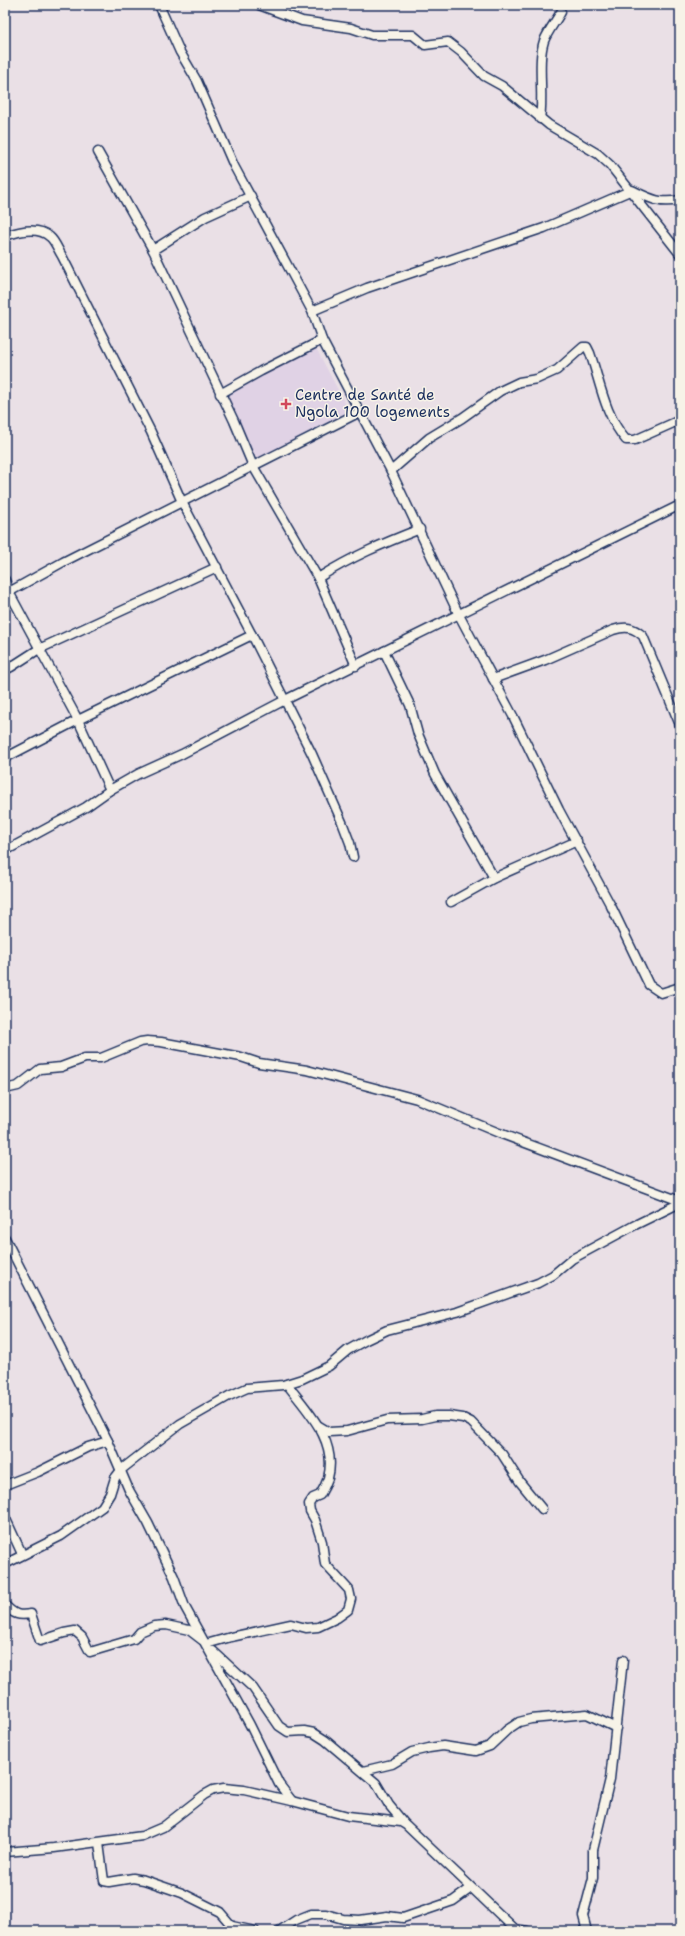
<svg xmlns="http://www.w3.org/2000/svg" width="685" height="1936" font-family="'Shantell Sans',sans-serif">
<rect width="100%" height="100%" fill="#eae0e6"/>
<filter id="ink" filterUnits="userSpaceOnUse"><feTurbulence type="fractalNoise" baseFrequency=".025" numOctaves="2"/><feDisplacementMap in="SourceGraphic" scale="8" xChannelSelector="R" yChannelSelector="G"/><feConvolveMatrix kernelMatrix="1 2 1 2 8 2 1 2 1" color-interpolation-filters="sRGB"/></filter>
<g filter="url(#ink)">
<polygon fill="#e0d2e5" points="316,348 349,411 257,459 223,396"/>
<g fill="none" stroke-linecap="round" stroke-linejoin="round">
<defs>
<g id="minor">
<polyline points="159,5 180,52 197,81 234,166 312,311 322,340 391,471 459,615 513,716 559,810 611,906 649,985 661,993 680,987"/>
<polyline points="259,5 302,21 351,28 372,35 413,35 425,45 448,42 461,52 484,76 502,86 549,125 598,154 610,165 680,254"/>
<path d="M540 119C544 95 537 62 544 41 548 31 556 21 561 12"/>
<polyline points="98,152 153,250 234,421 253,466 318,578 356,666"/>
<path d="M5 236C19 231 38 226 50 237 55 241 58 250 62 256L151 432 182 502 252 635 312 754 342 822 350 843 353 857"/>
<polyline points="153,250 205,217 251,196"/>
<path d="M312 311 367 288 544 228 632 190C651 199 659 204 680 200"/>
<polyline points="220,394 261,371 322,340"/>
<path d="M391 471 429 438 462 418 500 391 519 382 537 379 557 370 583 347H587L590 353C600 382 605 416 626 440H635L680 420"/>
<path d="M318 578C351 557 384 543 420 529"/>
<polyline points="5,580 9,592 78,720 110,790"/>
<polyline points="9,592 63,562 360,412"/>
<polyline points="384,651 410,705 418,734 435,774 494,878"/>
<polyline points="5,670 11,667 39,649 217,567"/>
<path d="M493 679 545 660 613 630C626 626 633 627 643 636L680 725"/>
<polyline points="5,758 78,720 252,635"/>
<polyline points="5,851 86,807 110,790 138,774 182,754 285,700 680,505"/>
<polyline points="451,902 494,878 577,841"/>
<polyline points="5,1089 18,1086 40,1069 61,1067 85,1058 101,1058 140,1042 147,1041 161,1042 241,1057 259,1063 307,1070 417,1099 499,1133 680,1201"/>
<polyline points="5,1238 108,1441 129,1490 148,1523 174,1577 185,1607 250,1725 279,1784 292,1801"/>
<polyline points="319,1426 329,1432 347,1431 387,1420 422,1419 435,1416 449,1416 463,1418 471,1422 502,1454 520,1482 542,1509"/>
<polyline points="5,1485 38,1472 88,1447 108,1441"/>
<polyline points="5,1517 22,1554"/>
<polyline points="5,1564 61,1536 102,1507 110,1494 115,1478 122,1469 180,1424 229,1396 247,1388 283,1385 302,1379 329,1366 348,1350 366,1340 387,1330 457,1312 538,1283 553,1275 572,1259 635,1225 680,1203"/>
<path d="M5 1605C14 1615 19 1616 31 1614L40 1641 64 1633 75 1631 82 1637 90 1652 134 1639 140 1632 154 1626 166 1625 189 1630 202 1640"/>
<path d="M206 1644 231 1637 291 1624 306 1628 318 1627 337 1618 348 1610 351 1599 349 1590 325 1564 322 1542 315 1520 310 1511 309 1504 313 1498 320 1495C323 1490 326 1484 328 1478 338 1440 307 1411 287 1384"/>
<polyline points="213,1651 253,1688 279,1726 288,1732 304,1731 314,1733 325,1740 376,1783 389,1805 404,1823"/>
<polyline points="363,1771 392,1764 412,1752 429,1748 443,1746 476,1751 490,1746 507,1730 519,1722 531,1719 587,1714 616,1728"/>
<polyline points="99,1843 104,1881 109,1882 133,1878 144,1880 182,1893 220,1912 232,1926 255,1931"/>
<polyline points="5,1852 54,1848 142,1836 163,1827 204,1795 213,1790 224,1788 244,1790 292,1801 348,1816 401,1822 406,1825 517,1931"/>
<polyline points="516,1929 527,1931"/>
<polyline points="279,1931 296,1920 311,1914 326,1914 343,1919 360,1920 387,1916 403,1918 453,1901 471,1888"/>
<polyline points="587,1931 583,1916 593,1878 593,1850 610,1779 623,1660"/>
</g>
</defs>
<use href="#minor" stroke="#1b2f5e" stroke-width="11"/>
<use href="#minor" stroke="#f7f3e8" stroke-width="8"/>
</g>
</g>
<path fill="#d1495b" stroke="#f7f3e8" stroke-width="1.5" d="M284 398h4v4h4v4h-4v4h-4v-4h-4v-4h4z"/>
<g text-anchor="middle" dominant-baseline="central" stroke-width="3" stroke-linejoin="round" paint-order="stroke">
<g font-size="15" fill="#1b2f5e" stroke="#f7f3e8" text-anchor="start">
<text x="295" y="395">Centre de Santé de<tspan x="295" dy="17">Ngola 100 logements</tspan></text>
</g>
</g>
<rect width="685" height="1936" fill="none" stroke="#f7f3e8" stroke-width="20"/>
<rect x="10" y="10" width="665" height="1916" fill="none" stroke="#1b2f5e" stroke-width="1.5" filter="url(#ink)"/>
</svg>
